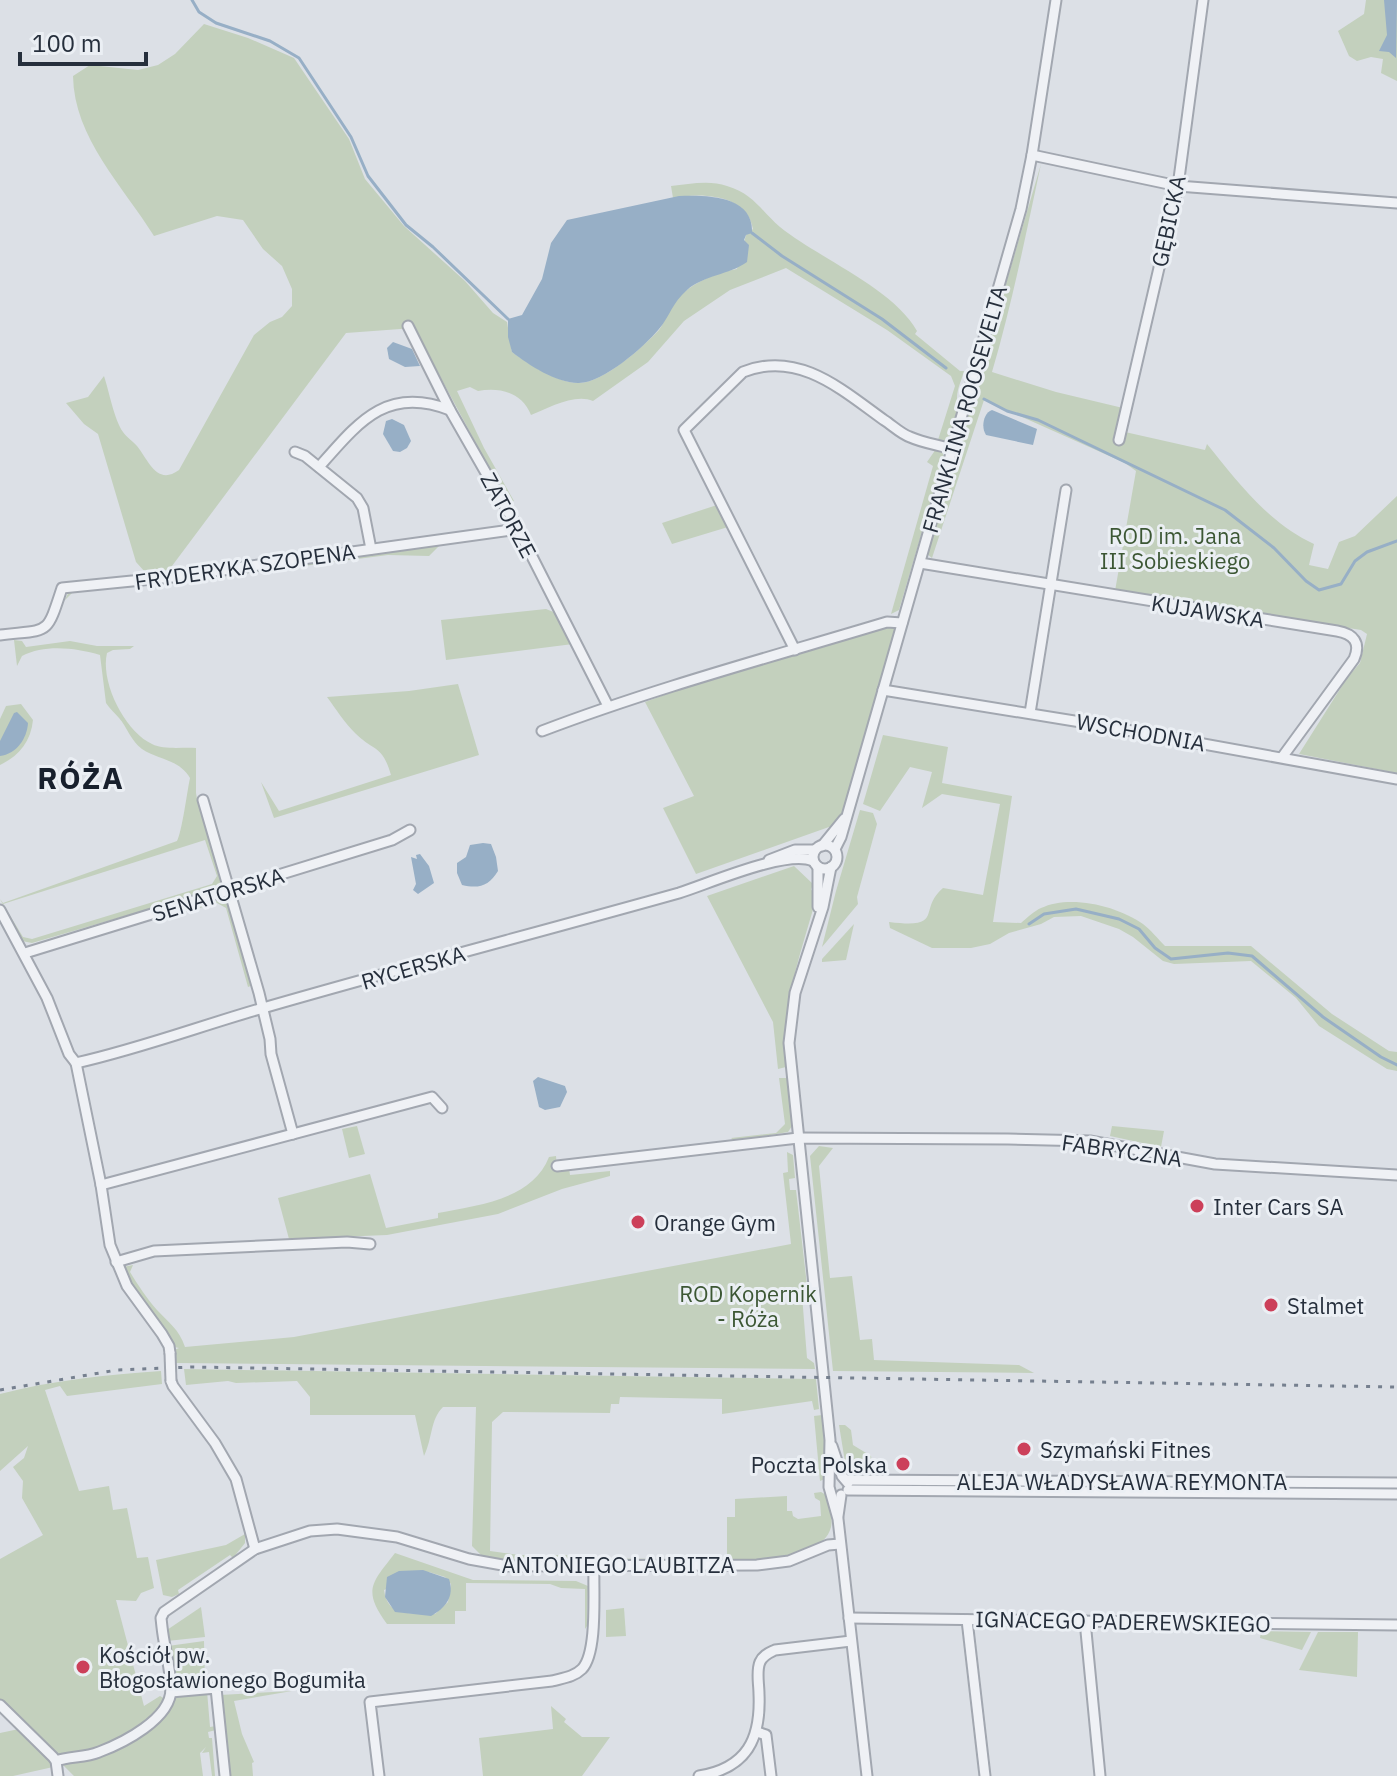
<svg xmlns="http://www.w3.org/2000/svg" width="1397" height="1776" font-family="'IBM Plex Sans',sans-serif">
<rect width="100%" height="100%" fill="#dce0e6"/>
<g fill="#c3d0bd" fill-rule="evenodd">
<polygon points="1366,0 1397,0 1397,81 1381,73 1383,59 1371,57 1357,61 1349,56 1338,31 1364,14"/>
<path d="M204 24 248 38 294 58 349 139 365 179 404 226 465 281 493 313 507 322 512 352C530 365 556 382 578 383 602 384 643 347 659 330 665 322 667 311 673 303 689 284 713 273 737 269L746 235 753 229C747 194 701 192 673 198L671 186C689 184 710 180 727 186 754 194 761 211 780 227 820 259 893 288 917 331L915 334 960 371H964C962 379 957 389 957 397 957 412 957 431 945 441L938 440 955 386 951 376 887 330 786 268 730 290 684 321 648 362 593 401C575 393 548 408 531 415 522 392 499 387 478 391L470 387 457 391 484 448 514 501 508 503 414 328 346 333 169 570 145 572 136 562 98 434 84 424 66 403 88 397 104 376C109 391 114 419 123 432 126 437 133 441 137 446 149 461 157 486 179 470L254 335 270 322 282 317 292 306V289L282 266 263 249 243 220 217 216 154 236C123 186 74 138 73 76L90 65 138 70 158 65 175 54Z"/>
<path d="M1041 164C1026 234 1012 304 992 372L1056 392 1123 408 1114 441 1123 443 1125 432 1205 450 1207 444C1237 481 1269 524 1314 544L1309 565 1328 569 1339 542 1355 536 1397 496V773L1299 754 1347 678 1360 663 1367 634 1361 630 1115 591 1136 471 1125 463 984 400 932 558 927 554Z"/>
<polygon points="936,449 942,451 944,457 899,610 891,614 933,466 927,462"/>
<polygon points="717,505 728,527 672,544 662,523"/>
<polygon points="507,534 511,535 440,545 429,556 388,555 167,584 73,592 64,601 70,590"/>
<polygon points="546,609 556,613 573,644 446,660 441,620"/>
<polygon points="889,625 895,630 843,811 835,830 829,827 696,874 663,808 694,796 645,702 706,680"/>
<path d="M14 640 22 641 26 647 70 641 97 646H134L130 649 113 650 107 653C100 682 125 732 152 744 164 750 182 747 196 748V793L197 799H200L223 884 221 888 32 943 22 941 0 899 3 903 177 841C182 832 187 792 190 778 179 759 158 760 142 749 131 741 127 727 119 718 115 713 110 709 106 703L100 655C76 648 45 644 22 656L17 666ZM205 840 217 876 212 884 32 939 23 937 3 904Z"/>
<path d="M458 684 479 755 274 818 261 782 279 811 391 775C382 744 374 752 355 733 344 722 336 709 327 697L409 691Z"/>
<path d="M21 704 33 720C31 741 19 756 0 765V719L6 706Z"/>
<path d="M883 735 948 747 942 783 1012 796 993 922 1021 923C1027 918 1034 911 1041 908 1070 894 1118 906 1143 924 1151 930 1158 939 1165 946H1251L1332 1014 1389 1051 1397 1052V1071L1387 1069 1319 1026 1296 998 1251 961 1174 964 1163 961 1133 937 1119 929 1081 916 1054 917 1041 924 1009 933 990 944 971 948H932L890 928 889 922C946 929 917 910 943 888L983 895 1000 804 942 794 922 808 932 772 910 767 880 811 863 804Z"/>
<polygon points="860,810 873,813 877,824 857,897 858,904 822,947 836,891"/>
<path d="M794 866 813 884 811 890 818 892C802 950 780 1006 786 1067L778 1069 773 1022 707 896Z"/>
<polygon points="215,900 228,903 253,985 248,987 226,908 217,903 165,918 165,914"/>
<polygon points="854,924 846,960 822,962 822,959"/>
<polygon points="779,1078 787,1078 792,1126 788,1132 735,1141 731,1138 776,1133 785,1124"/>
<polygon points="357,1126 365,1154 349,1158 342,1129"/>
<polygon points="1112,1126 1164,1131 1161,1147 1110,1136"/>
<polygon points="819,1146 833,1148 819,1166 830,1278 852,1276 860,1340 872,1339 874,1360 1019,1365 1034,1373 833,1371 810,1156"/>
<path d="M787 1152 793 1155 795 1178 789 1179 790 1190H796L808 1294 802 1295 807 1358 814 1363 815 1369 174 1363V1350L179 1348 174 1347 130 1285 123 1267 133 1265 130 1272C138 1285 147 1299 157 1310 169 1323 179 1329 185 1347L294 1337 791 1244 783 1173 788 1172Z"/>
<path d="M556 1156 557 1169 569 1168 570 1175 610 1171V1176L562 1189 498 1214 387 1235 289 1239 278 1198 370 1174 386 1228 438 1218V1213C478 1205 532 1200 549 1157Z"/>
<path d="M184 1369 816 1379 819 1409 814 1410 812 1401 722 1414V1399L620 1397 619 1404H611L610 1413 503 1412 492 1422 490 1551 520 1555H567L568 1558 682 1559 680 1562H508L484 1558 472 1546 476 1407H443C430 1420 433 1437 424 1456L415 1415H310V1397L297 1381 236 1383 228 1381 186 1385Z"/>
<path d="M161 1371 162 1384 67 1396 60 1386 45 1390 79 1491 109 1486 113 1510 127 1508 137 1558 148 1557 154 1588 141 1593 136 1601 116 1600 144 1706 160 1696 165 1699C161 1719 114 1745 95 1750 83 1754 69 1755 57 1757L0 1700V1559L43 1535 22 1498 23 1481 13 1467 24 1458 28 1446 0 1471V1394C53 1380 107 1375 161 1371Z"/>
<polygon points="822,1415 827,1478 820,1481 814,1416"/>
<polygon points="839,1425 845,1425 851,1430 853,1445 871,1456 873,1469 860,1471 845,1462"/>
<path d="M821 1492 828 1496C829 1505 833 1518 831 1527 822 1566 724 1561 693 1562L692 1559H727V1517H735V1499L787 1496V1511H792L793 1516 798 1519 821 1516 820 1501 815 1498 814 1493Z"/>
<polygon points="245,1534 245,1543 233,1558 230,1555 178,1590 179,1594 172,1597 163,1595 156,1560 226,1545"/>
<path d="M395 1553 473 1580 576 1581 588 1586 587 1626 585 1629V1589L561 1588 550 1584 466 1583V1611H455V1624H387C362 1590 372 1583 395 1553ZM429 1572 445 1577 451 1584 448 1602 435 1614C412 1612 388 1619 384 1590Z"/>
<polygon points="201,1607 205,1637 167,1641 164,1632"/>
<polygon points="624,1608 626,1636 606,1637 606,1610"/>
<polygon points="1261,1631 1311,1632 1302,1650 1260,1638"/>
<polygon points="1318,1632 1358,1632 1357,1677 1299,1670"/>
<polygon points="204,1641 205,1685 173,1686 168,1646"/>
<polygon points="207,1691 210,1727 216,1726 216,1730 208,1732 209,1738 212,1738 215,1776 212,1776 209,1752 202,1753 206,1747 200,1753 203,1776 74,1776 60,1762 98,1755 160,1720 176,1694"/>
<polygon points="292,1691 234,1701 242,1734 254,1762 252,1763 253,1776 229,1776 220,1695"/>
<polygon points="551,1706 566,1719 564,1722 582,1737 610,1737 582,1776 483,1776 479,1738 553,1729"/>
<polygon points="19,1729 50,1759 53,1767 13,1776 0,1776 0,1733"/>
</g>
<g fill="#97afc6">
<polygon points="1384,0 1397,0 1396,58 1389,52 1379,51 1387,35"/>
<path d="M679 196C706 195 754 195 752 233L746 235 744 240 749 245 747 262C729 275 704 275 687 290 672 303 670 316 659 329 644 347 602 384 578 383 555 382 530 366 512 352L508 337V319L522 315 542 279 551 243 567 220Z"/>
<polygon points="393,342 412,349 420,366 405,367 389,359 387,348"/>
<path d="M992 410 1037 429 1033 445 986 435C981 428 983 413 992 410Z"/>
<polygon points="392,419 404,425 411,441 407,448 400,452 393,451 383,434 386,421"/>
<path d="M17 712 28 723C27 739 16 754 0 756V741L14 713Z"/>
<path d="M483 843 491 844 496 857 498 871C489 886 479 889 462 885L457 873V863L466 857 470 845Z"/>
<polygon points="420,854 429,866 434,883 418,894 413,890 416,884 411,857 417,859 416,855"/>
<polygon points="538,1077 565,1086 567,1092 560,1107 545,1110 539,1107 533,1081"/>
<path d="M423 1570 449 1579C455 1597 445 1608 431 1616L395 1612 385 1597 387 1577 399 1571Z"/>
</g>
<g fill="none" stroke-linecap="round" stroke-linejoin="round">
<g stroke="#97afc6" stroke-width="3">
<polyline points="192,0 199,12 216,23 270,41 299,58 351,137 368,176 406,225 433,247 508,319"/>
<polyline points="752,233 782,256 882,319 946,368"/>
<polyline points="984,399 1007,411 1038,420 1225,510 1274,548 1306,581 1319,590 1341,584 1355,561 1367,552 1397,541"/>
<polyline points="1029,924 1044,914 1076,909 1119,919 1139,929 1155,948 1171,959 1228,953 1252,956 1323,1017 1381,1057 1397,1065"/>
</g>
<defs>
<g id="minor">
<polyline points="1032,155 1178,186 1397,203"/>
<polyline points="408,326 450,410 518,529 608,706"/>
<polyline points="1119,440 1178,186 1203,0"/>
<polyline points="295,452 305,456 357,498 363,508 371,549"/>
<path d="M319 467C358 423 386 385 450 410"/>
<path d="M920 563 1337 631C1354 634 1361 643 1354 659L1283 756"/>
<path d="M0 635C50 629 46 637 62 588L172 577 518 529"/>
<path d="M795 650 684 430 743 372C798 350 841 389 884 420 892 425 901 434 910 437 923 443 939 445 952 449"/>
<polyline points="883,690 1093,724 1397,779"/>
<polyline points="1030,713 1066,490"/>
<path d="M542 731C655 688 771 657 887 622L902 623"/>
<polyline points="203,800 259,993 270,1039 271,1054 293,1134"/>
<circle cx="825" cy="857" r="12"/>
<polyline points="822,846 844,819"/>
<polyline points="835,849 841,837 1021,209 1032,155 1056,0"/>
<polyline points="769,860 795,850 815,850"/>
<polyline points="831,867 823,907 795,993 789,1043 830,1440 829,1487 838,1519 867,1776"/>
<polyline points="818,907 818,867"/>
<path d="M0 910 47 998 69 1054 76 1063C139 1049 200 1026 263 1008 401 968 540 932 679 893 708 884 787 849 813 861"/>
<polyline points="25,953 392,840 410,830"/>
<polyline points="76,1063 101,1185 110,1245 127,1286 162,1334 169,1346 170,1353"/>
<polyline points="557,1166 798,1138 1008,1139 1090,1141 1215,1164 1397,1175"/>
<polyline points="101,1185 432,1097 442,1108"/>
<polyline points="116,1262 154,1251 347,1242 370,1244"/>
<polyline points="171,1381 173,1386 215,1443 236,1479 255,1549"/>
<polyline points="832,1446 842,1476 848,1483"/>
<polyline points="847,1480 1397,1483"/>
<polyline points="848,1490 1397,1494"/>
<polyline points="838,1516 841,1495"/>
<polyline points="849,1618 1397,1625"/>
<polyline points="967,1620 985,1776"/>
<polyline points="1085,1621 1100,1776"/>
<polyline points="171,1692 216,1688 225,1776"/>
<polyline points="0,1705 53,1757 56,1761 58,1776"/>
<polyline points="757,1732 766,1735 771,1776"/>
<path d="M56 1761C69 1756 85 1758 99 1752 123 1743 171 1719 171 1689 171 1669 164 1647 162 1627L161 1618 164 1612 255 1549 310 1531 337 1529 397 1537 469 1559 508 1566 757 1565 789 1561 828 1545 840 1544"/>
<path d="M379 1776 370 1702 552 1681C563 1678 574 1677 582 1669 598 1652 593 1591 594 1567"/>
<path d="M699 1776C747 1768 761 1739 759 1694 759 1684 756 1671 760 1662 763 1655 769 1653 775 1650L851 1641"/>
</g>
</defs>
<use href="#minor" stroke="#a2a7b0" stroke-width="13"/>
<use href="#minor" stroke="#eff1f5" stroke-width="9"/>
<polyline stroke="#76808f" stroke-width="3" stroke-dasharray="4 8" stroke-linecap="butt" points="0,1390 117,1370 192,1367 1397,1387"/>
<defs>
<polyline id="minor-bridge" points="170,1353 171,1381"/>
</defs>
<use href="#minor-bridge" stroke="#a2a7b0" stroke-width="13" stroke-linecap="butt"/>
<use href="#minor-bridge" stroke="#eff1f5" stroke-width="9"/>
</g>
<g fill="#cc405a" stroke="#ebeff4" stroke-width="3">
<circle cx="1197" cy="1206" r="8"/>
<circle cx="638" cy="1222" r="8"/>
<circle cx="1271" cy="1305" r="8"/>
<circle cx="1024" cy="1449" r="8"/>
<circle cx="903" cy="1464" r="8"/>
<circle cx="83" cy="1667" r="8"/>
</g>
<g text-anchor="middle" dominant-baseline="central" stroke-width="6" stroke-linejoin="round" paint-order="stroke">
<g font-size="22" fill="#262f3c" stroke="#ebeff4">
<text transform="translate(1168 221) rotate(-78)">GĘBICKA</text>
<text transform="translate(964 409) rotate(-74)">FRANKLINA ROOSEVELTA</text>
<text transform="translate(509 515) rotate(62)">ZATORZE</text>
<text transform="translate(245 566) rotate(-8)">FRYDERYKA SZOPENA</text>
<text transform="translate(1208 611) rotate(9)">KUJAWSKA</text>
<text transform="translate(1141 732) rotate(10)">WSCHODNIA</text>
<text transform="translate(218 894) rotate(-17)">SENATORSKA</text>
<text transform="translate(413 967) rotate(-16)">RYCERSKA</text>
<text transform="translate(1122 1150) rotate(8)">FABRYCZNA</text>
<text x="1122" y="1481">ALEJA WŁADYSŁAWA REYMONTA</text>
<text x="618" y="1564">ANTONIEGO LAUBITZA</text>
<text transform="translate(1123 1621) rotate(1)">IGNACEGO PADEREWSKIEGO</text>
</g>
<g font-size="22" fill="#3c5734" stroke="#ebeff4">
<text x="1175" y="535">ROD im. Jana<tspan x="1175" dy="25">III Sobieskiego</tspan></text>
<text x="748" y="1293">ROD Kopernik<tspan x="748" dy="25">- Róża</tspan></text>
</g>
<g font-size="22" fill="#262f3c" stroke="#ebeff4" text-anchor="start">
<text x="1213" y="1206">Inter Cars SA</text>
<text x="654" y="1222">Orange Gym</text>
<text x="1287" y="1305">Stalmet</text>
<text x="1040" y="1449">Szymański Fitnes</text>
<text x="887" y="1464" text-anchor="end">Poczta Polska</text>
<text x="99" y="1654">Kościół pw.<tspan x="99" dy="25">Błogosławionego Bogumiła</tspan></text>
</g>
<g font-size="30" font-weight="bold" letter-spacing="2" fill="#18202d" stroke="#ebeff4">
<text x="81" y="777">RÓŻA</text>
</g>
</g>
<path d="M20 52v12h126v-12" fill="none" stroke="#262f3c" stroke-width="4"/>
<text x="32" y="52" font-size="24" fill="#262f3c" stroke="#ebeff4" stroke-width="6" paint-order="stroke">100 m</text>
</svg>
